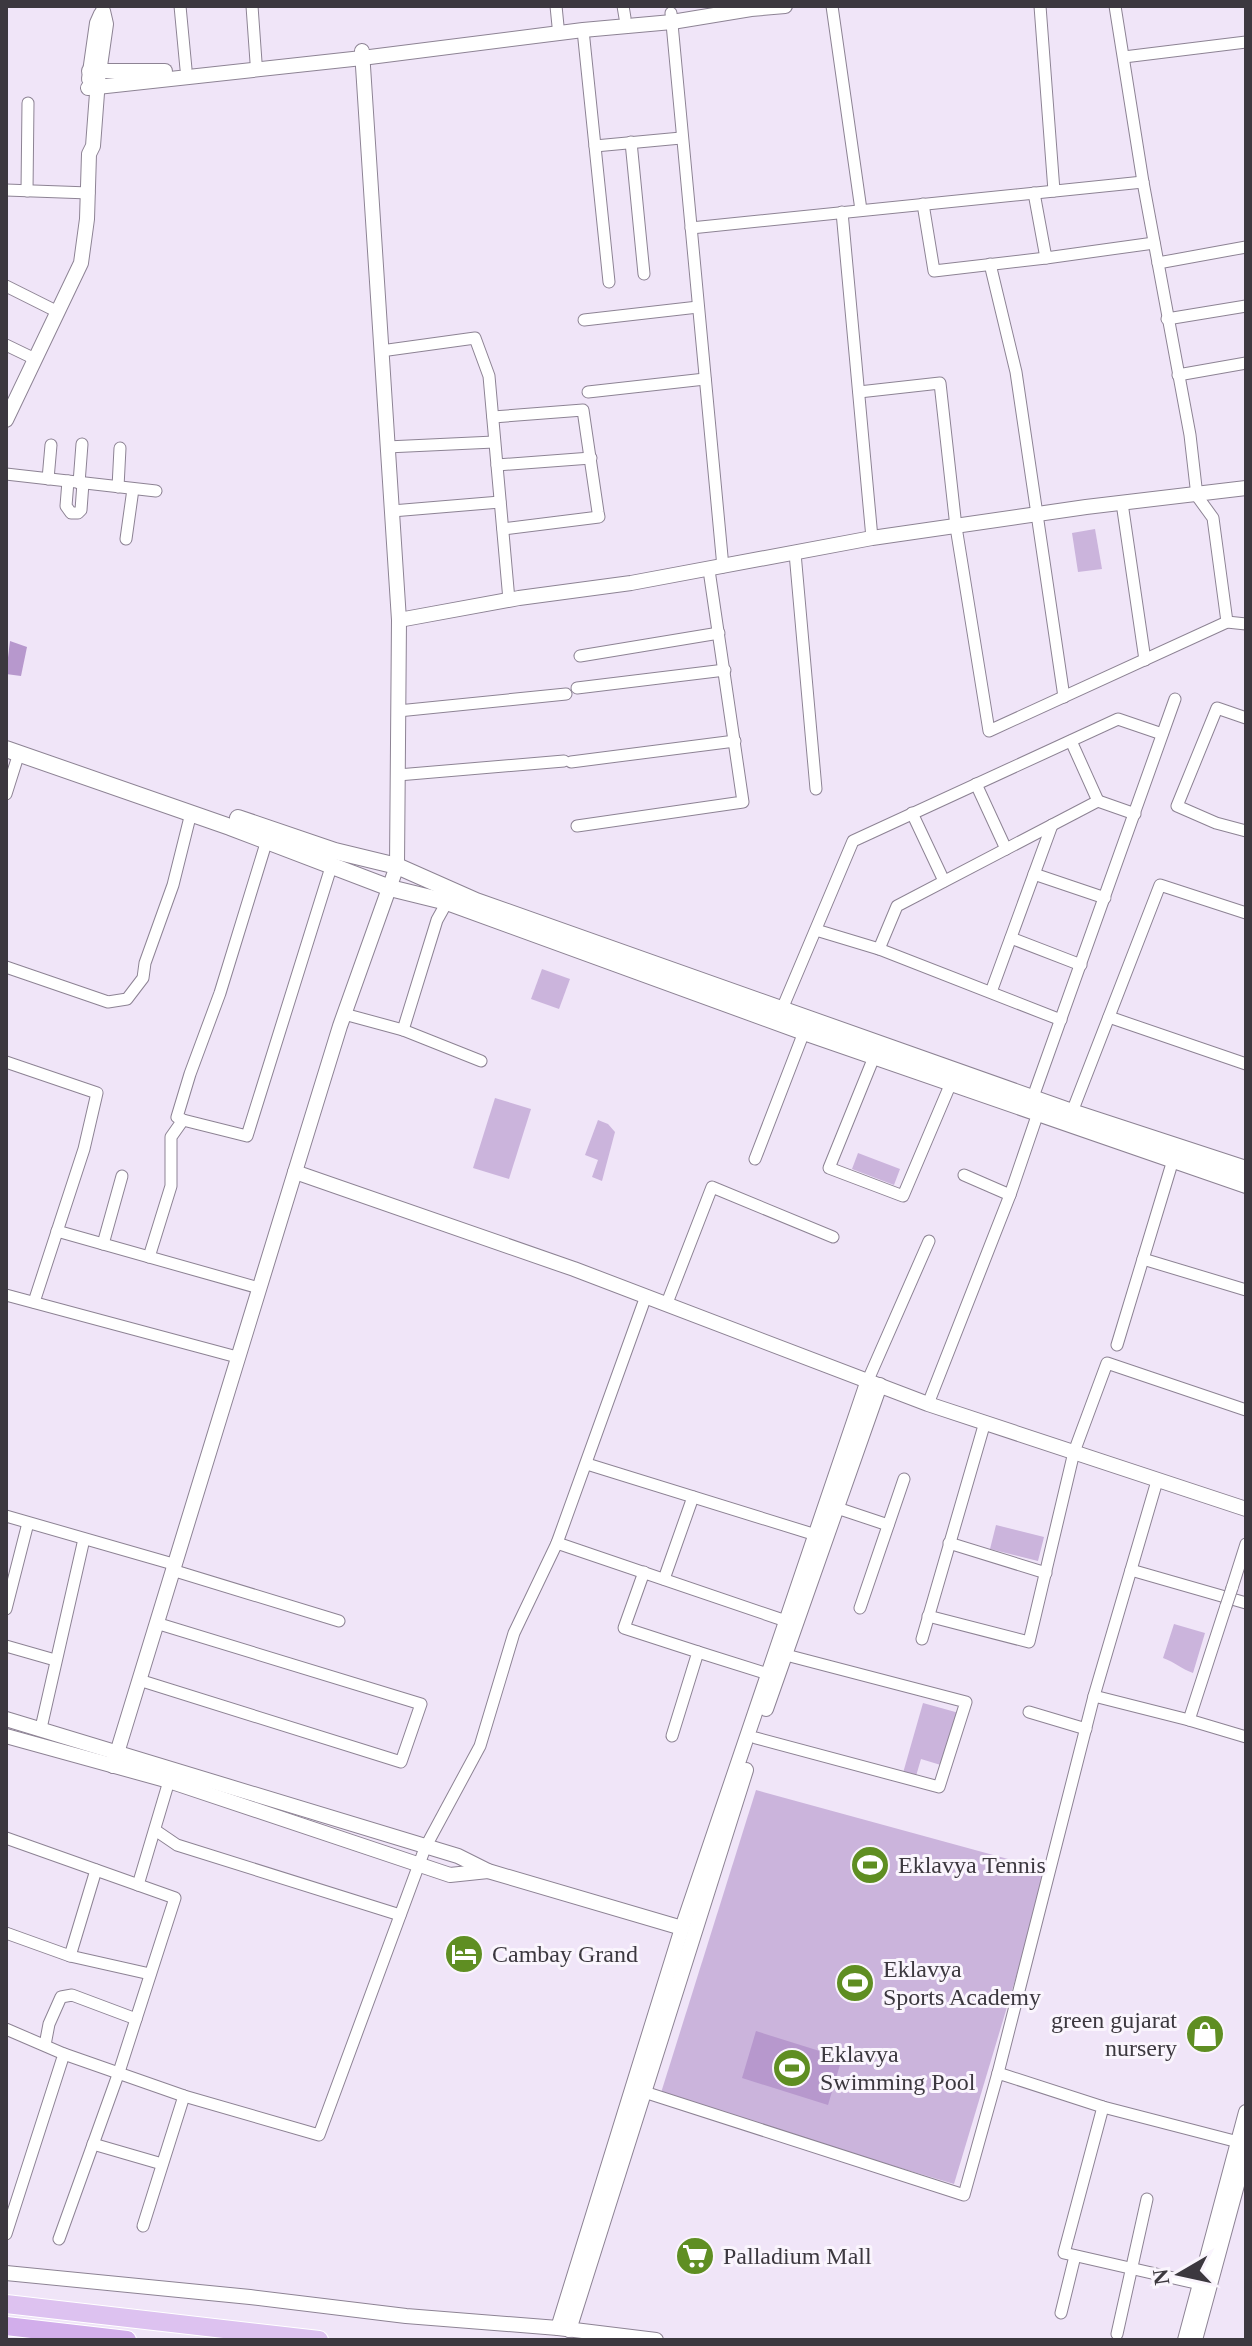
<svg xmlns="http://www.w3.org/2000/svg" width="1252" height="2346" font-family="'Times New Roman',serif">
<rect width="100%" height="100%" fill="#f0e5f8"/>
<g fill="#cbb4dc">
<polygon points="1095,529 1102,569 1078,572 1072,533"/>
<polygon points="542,969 570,979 559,1009 531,999"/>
<polygon points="495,1098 531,1109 509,1179 473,1168"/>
<polygon points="598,1120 608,1124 615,1132 602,1181 592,1177 598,1160 585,1155"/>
<polygon points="858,1153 900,1169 894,1185 852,1169"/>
<polygon points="996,1525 1044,1537 1038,1561 990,1549"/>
<path d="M1174 1624 1205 1633 1193 1673C1181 1669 1175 1662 1163 1658Z"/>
<polygon points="923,1703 959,1713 944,1766 921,1759 916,1776 903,1773"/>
<polygon points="756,1790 1048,1870 954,2184 660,2096"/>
</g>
<g fill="#b798cd">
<polygon points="10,641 27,647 21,676 6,674"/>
<polygon points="756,2031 842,2058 828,2105 742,2078"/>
</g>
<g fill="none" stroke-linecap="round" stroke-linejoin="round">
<defs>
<g id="minor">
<polyline points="180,6 186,69"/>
<polyline points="252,6 256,62"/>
<polyline points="556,6 558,26"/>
<polyline points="623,6 625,18"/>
<polyline points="832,6 861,210"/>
<polyline points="1040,6 1054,191"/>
<polyline points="1115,6 1143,182 1190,435 1197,496 1213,518 1227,622"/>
<polyline points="671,13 723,567"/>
<polyline points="583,30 609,282"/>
<polyline points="1124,57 1246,42"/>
<polyline points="631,142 644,274"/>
<polyline points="595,146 681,138"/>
<polyline points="6,190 89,193"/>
<polyline points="27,191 28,103"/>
<polyline points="1034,193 1046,258 1154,243"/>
<polyline points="923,204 934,271 1046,258"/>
<polyline points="842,212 872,538"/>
<polyline points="691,228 1143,182"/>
<polyline points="1158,263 1246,247"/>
<polyline points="990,264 1016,372 1064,697"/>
<polyline points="6,286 58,312"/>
<polyline points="1167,319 1246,306"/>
<polyline points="584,320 698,307"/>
<polyline points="6,345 35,359"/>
<polyline points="381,351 475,338 489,376 509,600"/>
<polyline points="1178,375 1246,363"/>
<polyline points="588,392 705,379"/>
<polyline points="859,392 940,383 956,527 989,731 1227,622 1246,624"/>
<polyline points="493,417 583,410 598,512 599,517 503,529"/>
<polyline points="387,447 494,442"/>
<polyline points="497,465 591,458"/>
<polyline points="6,474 156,491"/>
<polyline points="48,479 51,445"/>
<polyline points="68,481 66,506 71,513 78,513 81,510 83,483"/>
<polyline points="79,483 82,444"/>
<polyline points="118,487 120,448"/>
<polyline points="1122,503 1145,660"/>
<polyline points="392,511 500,502"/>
<polyline points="126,539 133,489"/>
<polyline points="795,553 816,789"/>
<polyline points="580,656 719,633"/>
<polyline points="577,688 725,670"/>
<polyline points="398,711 566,694"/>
<polyline points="1246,718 1217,708 1177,806 1216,823 1246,831"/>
<polyline points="1071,741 1098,801"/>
<polyline points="571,762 735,741"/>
<polyline points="398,775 564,761"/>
<polyline points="976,784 1006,849"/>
<polyline points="6,794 19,753"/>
<polyline points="912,813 944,881"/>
<polyline points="577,826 743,802 709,570"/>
<polyline points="267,840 220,993 190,1074 177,1117 183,1120 247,1136 332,864"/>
<polyline points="1034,874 1105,898"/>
<polyline points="816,930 879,949 1061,1020"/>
<polyline points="1011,938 1081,965"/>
<polyline points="879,949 897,906 1098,801 1135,814"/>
<polyline points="6,967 108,1002 127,999 143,978 145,963 173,885 191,813"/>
<polyline points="991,992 1052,825"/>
<polyline points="782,1009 853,841 1118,719 1162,734"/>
<polyline points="344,1014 403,1030 481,1061"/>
<polyline points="1109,1017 1246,1064"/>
<polyline points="403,1030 437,920 447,902"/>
<polyline points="874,1057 829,1168 903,1196 951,1083"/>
<polyline points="6,1062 97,1093 84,1149 34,1302"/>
<polyline points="1033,1097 1175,699"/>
<polyline points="1072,1112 1160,885 1246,913"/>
<polyline points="755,1159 804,1032"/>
<polyline points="964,1175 1010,1195"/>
<polyline points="57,1231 259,1288"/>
<polyline points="103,1244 122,1176"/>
<polyline points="149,1257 171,1186 171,1137 183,1120"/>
<polyline points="1143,1259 1246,1290"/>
<polyline points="6,1295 237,1357"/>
<polyline points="667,1303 712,1187 833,1237"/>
<polyline points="1117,1345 1173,1160"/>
<polyline points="868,1380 929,1241"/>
<polyline points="928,1404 1010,1195 1038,1113"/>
<polyline points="587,1464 816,1535"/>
<polyline points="1157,1481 1094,1696 1189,1720 1226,1606"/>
<polyline points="837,1508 888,1525"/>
<polyline points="6,1516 173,1564"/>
<polyline points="557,1543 786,1621"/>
<polyline points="949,1543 1046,1573"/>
<polyline points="172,1570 339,1621"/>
<polyline points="1131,1570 1246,1603"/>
<polyline points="644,1572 624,1628 698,1652 672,1736"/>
<polyline points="664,1579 693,1497"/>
<polyline points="1232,1588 1246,1544"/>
<polyline points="860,1608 904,1479"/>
<polyline points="6,1609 28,1523"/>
<polyline points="928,1616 1029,1642 1074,1452 1107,1363 1246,1410"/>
<polyline points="922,1639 985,1422"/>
<polyline points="6,1646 55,1660"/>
<polyline points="698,1652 768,1674"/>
<polyline points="139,1680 401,1762 421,1704 156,1623"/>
<polyline points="1029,1712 1086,1729"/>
<polyline points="1189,1720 1246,1737"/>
<polyline points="41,1728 84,1539"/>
<polyline points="756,1738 939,1787 966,1702 786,1655"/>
<polyline points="155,1830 177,1845 400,1915"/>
<polyline points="6,1838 175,1898 119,2072 59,2239"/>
<polyline points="138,1885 169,1781"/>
<polyline points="6,1933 70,1956 96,1870"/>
<polyline points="70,1956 150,1974"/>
<polyline points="6,2029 64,2054 6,2234"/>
<polyline points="45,2045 49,2024 61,1997 72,1995 136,2019"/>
<polyline points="64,2054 184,2096 319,2135 425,1848 480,1746 514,1633 557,1543 646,1296"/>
<polyline points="998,2073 1094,1696"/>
<polyline points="638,2090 964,2195 998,2073 1103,2107 1246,2144"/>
<polyline points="1103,2107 1064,2253 1200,2284"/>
<polyline points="93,2144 162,2164"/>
<polyline points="143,2226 184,2096"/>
<polyline points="1061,2313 1075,2256"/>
<polyline points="1117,2334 1147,2199"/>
</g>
<g id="tertiary">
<polyline points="362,51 399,620 397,866 340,1026 295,1172 574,1269 928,1404 1246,1509"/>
<polyline points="89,71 165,71"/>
<polyline points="89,79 97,23 101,14"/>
<polyline points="88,88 362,58 583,30 672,22 751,9 785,6"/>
<polyline points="6,420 81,263 87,219 89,154 93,146 98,80 106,24 103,11"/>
<polyline points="399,620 519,598 631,583 872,538 1086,507 1246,488"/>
<polyline points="766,1709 880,1385"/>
<polyline points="6,1719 458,1856 488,1871 682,1928"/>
<polyline points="6,1736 169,1781 450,1875 488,1871"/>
<polyline points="113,1766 295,1172"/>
<polyline points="6,2273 250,2297 406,2316 558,2328 656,2340"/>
<polyline points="558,2328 682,1928 868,1380"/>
<polyline points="569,2330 746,1770"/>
<polyline points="1185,2340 1246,2112"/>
<polyline points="1195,2340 1246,2152"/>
</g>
<g id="secondary">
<polyline points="6,749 230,827 390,888 447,902 804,1032 1246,1185"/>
<polyline points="238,818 335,851 397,866 476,901 1072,1112 1246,1169"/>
</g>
<polyline id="primary" points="6,2304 319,2340"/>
<polyline id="trunk" points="6,2326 127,2340"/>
</defs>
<use href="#minor" stroke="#8d8394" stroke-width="13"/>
<use href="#tertiary" stroke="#8d8394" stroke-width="16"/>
<use href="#secondary" stroke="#8d8394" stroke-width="18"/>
<use href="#primary" stroke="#fff" stroke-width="20"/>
<use href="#trunk" stroke="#fff" stroke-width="20"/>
<use href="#minor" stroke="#fff" stroke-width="11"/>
<use href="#tertiary" stroke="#fff" stroke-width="14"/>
<use href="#secondary" stroke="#fff" stroke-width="16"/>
<use href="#primary" stroke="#ddc2f0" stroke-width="18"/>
<use href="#trunk" stroke="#d2aeeb" stroke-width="18"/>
<defs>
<polyline id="minor-bridge" points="1226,1606 1232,1588"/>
</defs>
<use href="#minor-bridge" stroke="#8d8394" stroke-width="13" stroke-linecap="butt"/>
<use href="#minor-bridge" stroke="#fff" stroke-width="11"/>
</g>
<defs>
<symbol id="stadium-disc" viewBox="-11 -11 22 22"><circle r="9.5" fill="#5f8e22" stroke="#faf5fd"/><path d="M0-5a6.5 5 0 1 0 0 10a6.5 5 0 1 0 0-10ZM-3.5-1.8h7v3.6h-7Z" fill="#fff"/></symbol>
<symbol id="hotel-disc" viewBox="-11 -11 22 22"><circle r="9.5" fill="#5f8e22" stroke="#faf5fd"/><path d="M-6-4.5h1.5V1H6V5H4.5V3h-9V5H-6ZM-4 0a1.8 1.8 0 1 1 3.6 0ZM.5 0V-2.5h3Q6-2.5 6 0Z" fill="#fff"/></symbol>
<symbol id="shop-disc" viewBox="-11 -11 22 22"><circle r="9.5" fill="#5f8e22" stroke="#faf5fd"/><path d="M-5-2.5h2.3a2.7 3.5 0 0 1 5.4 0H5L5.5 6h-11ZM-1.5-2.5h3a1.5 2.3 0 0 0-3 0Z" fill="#fff"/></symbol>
<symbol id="supermarket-disc" viewBox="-11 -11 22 22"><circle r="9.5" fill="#5f8e22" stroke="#faf5fd"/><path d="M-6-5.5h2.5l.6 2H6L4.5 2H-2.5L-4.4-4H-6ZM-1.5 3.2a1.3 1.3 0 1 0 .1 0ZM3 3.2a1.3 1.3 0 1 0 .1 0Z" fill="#fff"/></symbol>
</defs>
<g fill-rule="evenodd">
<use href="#stadium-disc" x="848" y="1843" width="44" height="44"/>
<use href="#hotel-disc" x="442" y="1932" width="44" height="44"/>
<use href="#stadium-disc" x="833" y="1961" width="44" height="44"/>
<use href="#shop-disc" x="1183" y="2012" width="44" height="44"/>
<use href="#stadium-disc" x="770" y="2046" width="44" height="44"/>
<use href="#supermarket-disc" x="673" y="2234" width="44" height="44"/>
</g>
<g text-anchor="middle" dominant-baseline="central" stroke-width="6" stroke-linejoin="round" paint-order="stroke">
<g font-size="24" fill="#3c383f" stroke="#faf5fd" text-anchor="start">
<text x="898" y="1865">Eklavya Tennis</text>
<text x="492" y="1954">Cambay Grand</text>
<text x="883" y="1969">Eklavya<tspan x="883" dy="28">Sports Academy</tspan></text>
<text x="1177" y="2020" text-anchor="end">green gujarat<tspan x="1177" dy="28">nursery</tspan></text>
<text x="820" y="2054">Eklavya<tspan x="820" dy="28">Swimming Pool</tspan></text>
<text x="723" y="2256">Palladium Mall</text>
</g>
</g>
<rect width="1252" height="2346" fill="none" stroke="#3c383f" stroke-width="16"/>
<g transform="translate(1180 2274) rotate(261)" stroke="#faf5fd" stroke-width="6" paint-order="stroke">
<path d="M0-6L14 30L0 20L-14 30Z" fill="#3c383f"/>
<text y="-12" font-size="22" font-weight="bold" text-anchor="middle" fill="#3c383f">N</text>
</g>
</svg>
